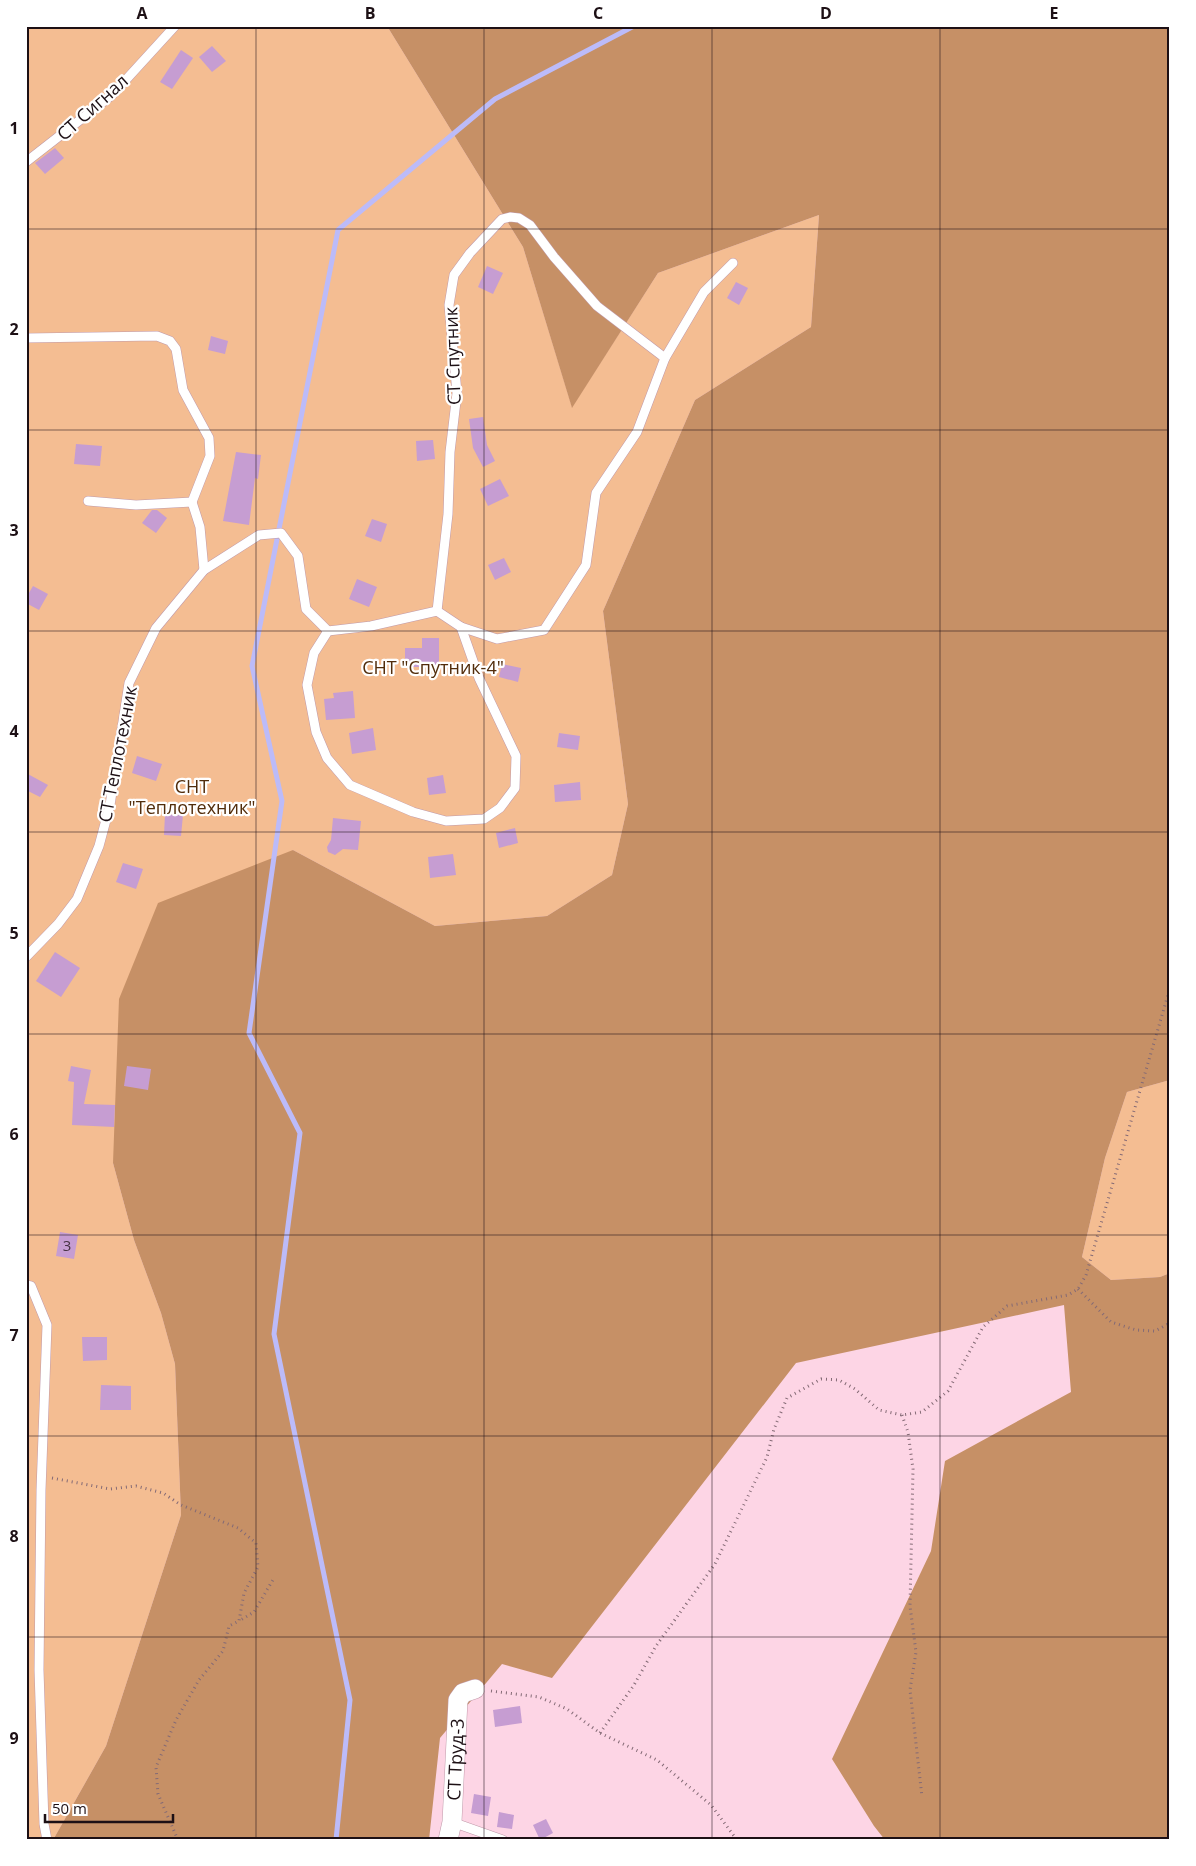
<svg xmlns="http://www.w3.org/2000/svg" width="1196" height="1866" font-family="'Open Sans',sans-serif">
<rect width="100%" height="100%" fill="#fdd5e5"/>
<g fill="#f4bd92">
<polygon points="26,26 387,26 523,247 572,407 658,273 819,215 811,327 695,400 603,611 628,804 612,875 547,916 435,926 293,850 113,1163 134,1240 161,1313 175,1364 181,1515 106,1746 53,1840 26,1840"/>
<polygon points="1170,1080 1170,1273 1160,1277 1111,1280 1082,1257 1105,1158 1127,1092"/>
</g>
<polygon fill="#c69066" points="387,26 1170,26 1170,1080 1127,1092 1105,1158 1082,1257 1111,1280 1160,1277 1170,1273 1170,1840 885,1840 874,1826 832,1759 931,1551 945,1461 1071,1392 1064,1305 796,1363 552,1678 502,1664 440,1738 429,1840 53,1840 106,1746 181,1515 175,1364 161,1313 134,1240 113,1163 119,999 158,903 293,850 435,926 547,916 612,875 628,804 603,611 695,400 811,327 819,215 658,273 572,408 523,247"/>
<g fill="none" stroke-linecap="round" stroke-linejoin="round">
<polyline stroke="#bcbbf9" stroke-width="5" points="336,1840 350,1700 274,1334 300,1133 249,1033 282,801 252,666 338,230 495,99 634,26"/>
</g>
<g fill="#c69dd2">
<polygon points="212,46 226,61 212,72 199,57"/>
<polygon points="181,50 193,58 172,89 160,82"/>
<polygon points="55,148 64,158 45,174 35,163"/>
<polygon points="487,266 503,273 493,294 478,287"/>
<polygon points="736,282 748,288 739,305 727,298"/>
<polygon points="211,336 228,341 225,354 208,350"/>
<polygon points="483,417 487,445 495,461 483,467 473,448 469,419"/>
<polygon points="433,440 435,459 417,461 416,441"/>
<polygon points="76,444 102,446 100,466 74,464"/>
<polygon points="236,452 261,455 258,479 255,478 249,525 223,521"/>
<polygon points="500,479 509,496 488,506 480,489"/>
<polygon points="152,510 157,510 167,518 156,533 142,523"/>
<polygon points="372,519 387,524 381,542 365,536"/>
<polygon points="504,558 511,572 495,580 488,565"/>
<polygon points="357,579 377,587 369,607 349,599"/>
<polygon points="33,586 48,594 39,610 26,603 26,598"/>
<polygon points="422,638 439,638 439,667 405,667 405,648 422,648"/>
<polygon points="502,664 521,668 518,682 499,677"/>
<polygon points="353,691 355,718 326,720 324,699 334,698 333,693"/>
<polygon points="373,728 376,750 352,754 349,733"/>
<polygon points="559,733 580,736 578,750 557,747"/>
<polygon points="137,756 162,764 156,781 132,773"/>
<polygon points="26,773 48,785 40,797 26,790"/>
<polygon points="443,775 446,793 429,795 427,778"/>
<polygon points="580,782 581,800 555,802 554,785"/>
<polygon points="165,814 183,815 181,836 164,835"/>
<polygon points="333,818 361,821 358,850 343,849 335,855 328,852 327,847 331,840"/>
<polygon points="515,828 518,843 499,848 496,833"/>
<polygon points="453,854 456,875 430,878 428,857"/>
<polygon points="123,863 143,869 136,889 116,882"/>
<polygon points="55,952 80,968 61,997 36,981"/>
<polygon points="71,1066 91,1070 84,1104 115,1105 114,1127 72,1125 74,1082 68,1081"/>
<polygon points="127,1066 151,1069 148,1090 124,1086"/>
<polygon points="60,1232 78,1235 74,1259 56,1256"/>
<polygon points="82,1337 107,1337 107,1360 83,1361"/>
<polygon points="101,1385 131,1386 131,1410 100,1410"/>
<polygon points="520,1706 522,1723 495,1727 493,1710"/>
<polygon points="474,1794 491,1797 488,1816 471,1813"/>
<polygon points="499,1812 514,1815 512,1829 497,1827"/>
<polygon points="546,1819 553,1833 540,1840 533,1825"/>
</g>
<g fill="none" stroke-linecap="round" stroke-linejoin="round">
<defs>
<g id="lane">
<polyline points="26,162 112,95 175,26"/>
<polyline points="26,338 157,336 170,341 176,349 183,390 209,438 210,456 192,502"/>
<polyline points="88,501 136,505 192,502 200,527 204,570"/>
<polygon points="437,611 461,627 479,678 516,756 515,788 500,808 484,819 446,821 413,812 350,785 327,758 316,732 307,685 314,653 328,631 371,626"/>
<polyline points="437,611 448,514 450,452 457,393 449,305 454,275 470,253 502,219 510,217 519,218 530,225 554,257 597,306 665,358"/>
<polyline points="461,627 497,639 544,630 586,565 596,493 637,432 665,358 704,292 733,263"/>
<polyline points="26,957 58,924 77,899 99,846 110,805 129,683 156,628 204,570 259,535 281,533 298,556 306,609 328,631"/>
<polyline points="26,1285 31,1286 47,1325 41,1490 39,1670 44,1824 47,1840"/>
<polyline points="452,1822 503,1840"/>
</g>
<g id="street">
<path id="s1" d="M448 1840 452 1822 458 1700 463 1693 475 1689"/>
</g>
</defs>
<use href="#lane" stroke="#c09aaa" stroke-width="10"/>
<use href="#street" stroke="#c09aaa" stroke-width="20"/>
<g stroke="#846a75" stroke-width="3" stroke-dasharray="1 4" stroke-linecap="butt">
<polyline points="1078,1289 1111,1322 1136,1330 1155,1331 1170,1323"/>
<polyline points="902,1415 908,1432 913,1469 910,1606 916,1652 910,1690 922,1797"/>
<polyline points="52,1478 110,1489 136,1486 163,1493 181,1505 238,1528 256,1543 258,1567 244,1593 239,1621 254,1612 274,1578"/>
<polyline points="491,1691 539,1697 567,1709 600,1733 657,1760 711,1805 737,1840"/>
<polyline points="600,1733 634,1685 656,1646 715,1564 767,1457 774,1429 787,1398 821,1379 839,1380 855,1389 879,1410 902,1415 922,1412 948,1391 983,1327 1007,1306 1068,1295 1078,1289 1086,1275 1170,988"/>
<polyline points="178,1840 158,1794 156,1767 176,1720 199,1680 223,1651 229,1626 239,1621"/>
</g>
<use href="#lane" stroke="#fff" stroke-width="9"/>
<use href="#street" stroke="#fff" stroke-width="19"/>
</g>
<path fill="none" stroke="#1d1015" stroke-width="1" stroke-opacity="0.55" d="M256 26V1840M484 26V1840M712 26V1840M940 26V1840M26 229H1170M26 430H1170M26 631H1170M26 832H1170M26 1034H1170M26 1235H1170M26 1436H1170M26 1637H1170"/>
<g text-anchor="middle" dominant-baseline="central" stroke-width="4.5" stroke-linejoin="round" paint-order="stroke">
<g font-size="15" fill="#473344">
<text x="67" y="1245">3</text>
</g>
<g font-size="18" fill="#1d1015" stroke="#fff">
<text transform="translate(92 107) rotate(-42)">СТ Сигнал</text>
<text transform="translate(452 356) rotate(-92)">СТ Спутник</text>
<text transform="translate(117 754) rotate(-79)">СТ Теплотехник</text>
<text stroke="none"><textPath href="#s1" startOffset="81">СТ Труд-3</textPath></text>
</g>
<g font-size="18" fill="#522d0b" stroke="#fff">
<text x="433" y="667">СНТ "Спутник-4"</text>
<text x="192" y="786">СНТ<tspan x="192" dy="21">"Теплотехник"</tspan></text>
</g>
</g>
<rect width="1196" height="1866" fill="none" stroke="#ffffff" stroke-width="55"/>
<path d="M45 1814v8h128v-8" fill="none" stroke="#1d1015" stroke-width="2.5"/>
<text x="52" y="1814" font-size="15" fill="#1d1015" stroke="#ffffff" stroke-width="4" paint-order="stroke">50 m</text>
<rect x="28" y="28" width="1140" height="1810" fill="none" stroke="#1d1015" stroke-width="2"/>
<g font-size="16" text-anchor="middle" font-weight="bold" fill="#1d1015">
<text x="142" y="19">A</text>
<text x="370" y="19">B</text>
<text x="598" y="19">C</text>
<text x="826" y="19">D</text>
<text x="1054" y="19">E</text>
<text x="14" y="134">1</text>
<text x="14" y="335">2</text>
<text x="14" y="536">3</text>
<text x="14" y="737">4</text>
<text x="14" y="939">5</text>
<text x="14" y="1140">6</text>
<text x="14" y="1341">7</text>
<text x="14" y="1542">8</text>
<text x="14" y="1744">9</text>
</g>
</svg>
